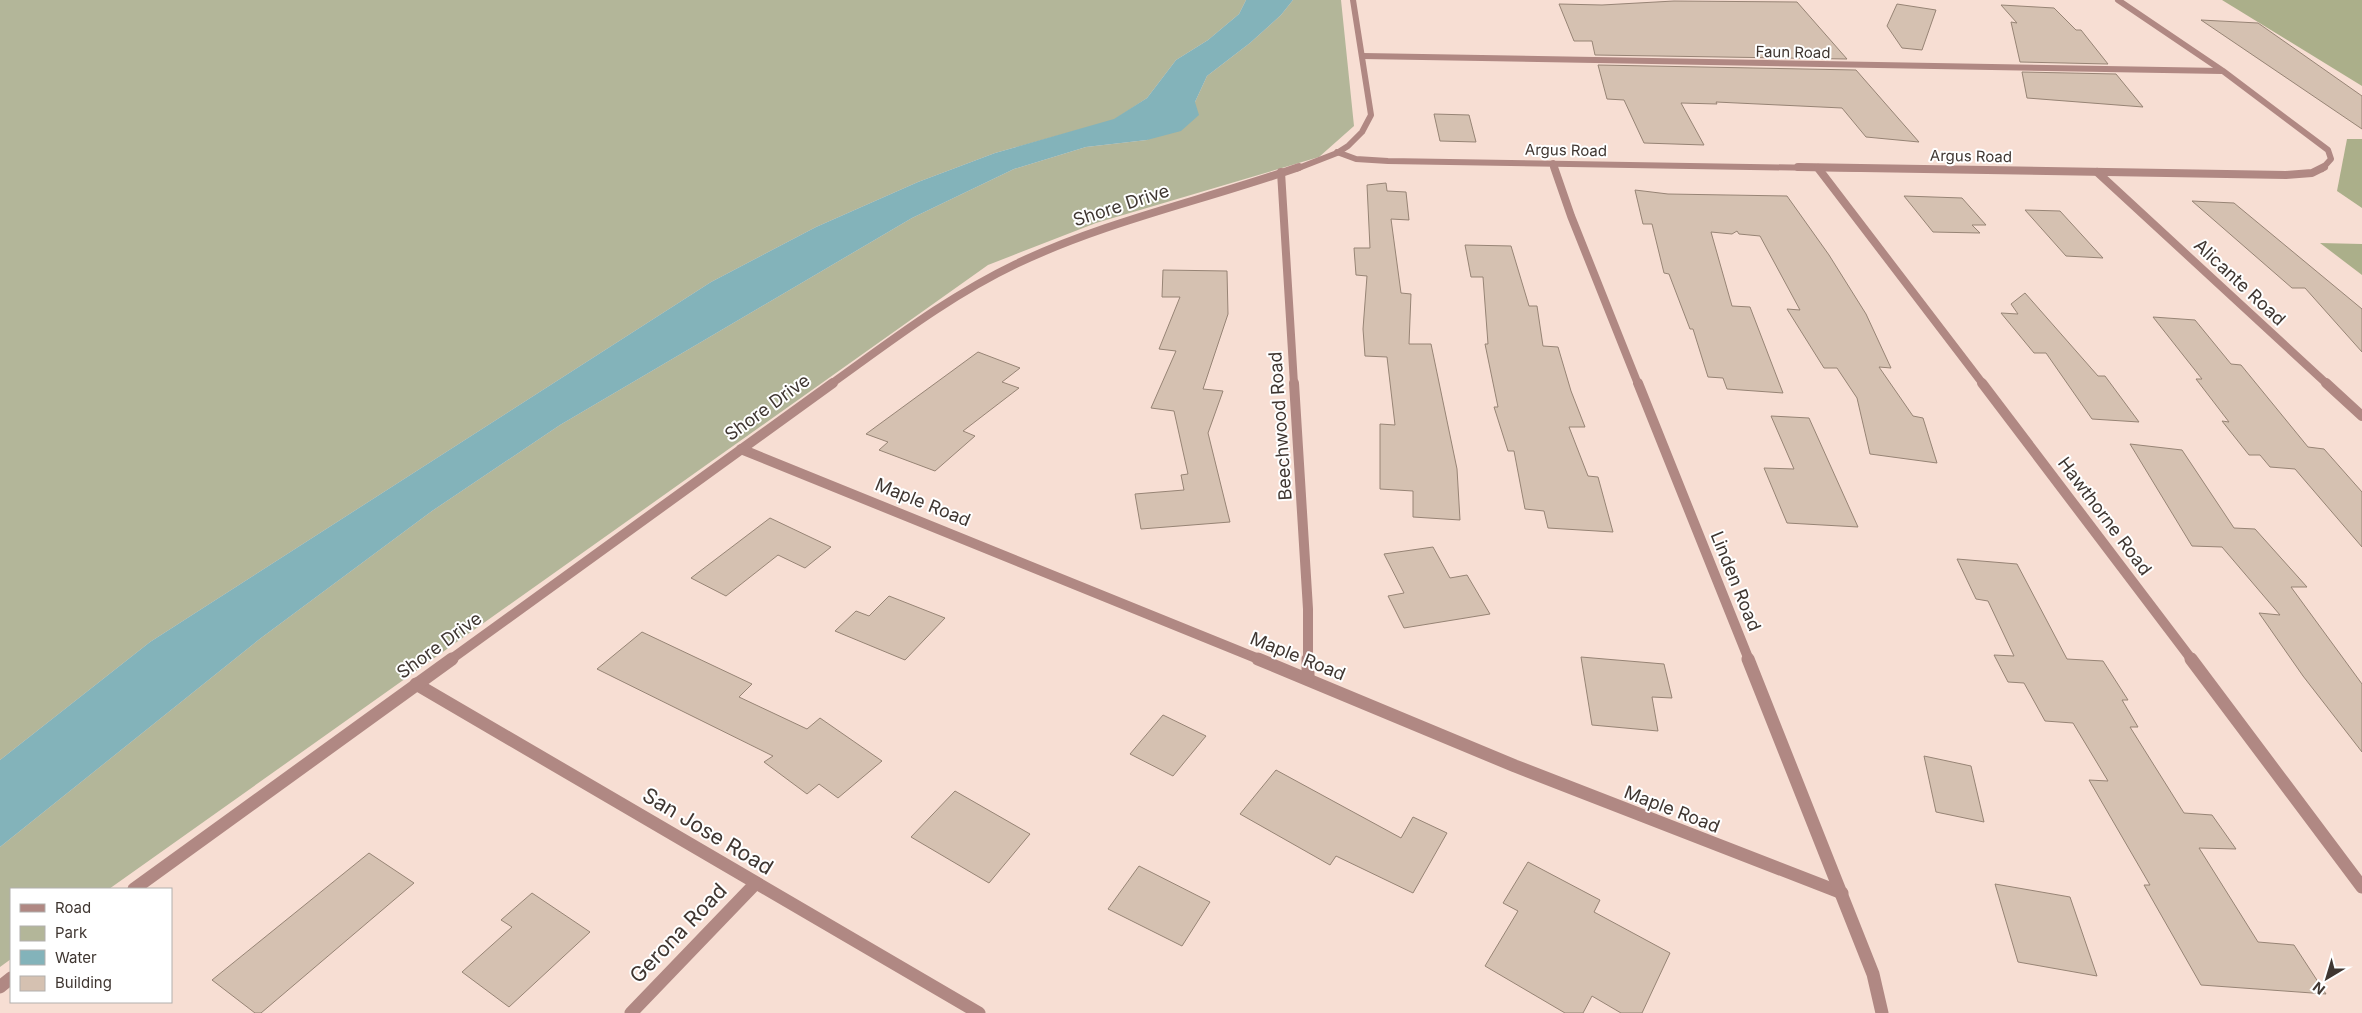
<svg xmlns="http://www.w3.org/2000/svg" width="2362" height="1013" font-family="Inter,sans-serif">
<rect width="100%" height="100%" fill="#f7ded3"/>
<g fill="#b3b699">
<polygon points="0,0 1246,0 1239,14 1208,40 1176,60 1147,98 1114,120 995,153 918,182 816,227 711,282 150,642 0,760"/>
<polygon points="1293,0 1341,0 1354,126 1319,157 1096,223 988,265 109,889 11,889 11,959 0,967 0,847 261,638 432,511 560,425 912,218 1014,169 1086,147 1147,140 1195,102 1207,76 1250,43 1281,15"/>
</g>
<g fill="#abaf8a">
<polygon points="2222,0 2362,0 2362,86"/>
<polygon points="2347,139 2362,139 2362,208 2337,191"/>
<polygon points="2320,243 2362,244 2362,275"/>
</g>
<polygon fill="#83b3ba" points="1246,0 1293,0 1281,15 1250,43 1207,76 1195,102 1199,115 1181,131 1147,140 1086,147 1014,169 912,218 560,425 432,511 261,638 0,847 0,760 150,642 711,282 816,227 918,182 995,153 1114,119 1147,98 1176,60 1208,40 1239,14"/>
<g fill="#d5c1b1" stroke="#978475">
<polygon points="1674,1 1797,2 1847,59 1595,55 1592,41 1574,41 1559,4 1602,5"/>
<polygon points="1897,4 1936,10 1922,50 1902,48 1887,26"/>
<polygon points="2001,5 2054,8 2076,30 2081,30 2108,64 2020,62 2011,22 2017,23"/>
<polygon points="2201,20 2258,23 2362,96 2362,129"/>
<polygon points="1598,65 1856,70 1919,142 1866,137 1842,108 1716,102 1717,104 1681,103 1704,145 1644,143 1624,100 1607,99"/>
<polygon points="2022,72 2116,74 2143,107 2027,98"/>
<polygon points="1434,114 1469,115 1476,142 1440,141"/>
<polygon points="1386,183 1387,191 1406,192 1409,220 1391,219 1401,293 1411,294 1409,344 1431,344 1457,469 1460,520 1413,517 1413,491 1380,489 1380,424 1395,425 1387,357 1365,356 1363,329 1367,276 1356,275 1354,248 1370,248 1367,185"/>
<polygon points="1635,190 1668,194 1787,196 1829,255 1866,314 1891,368 1879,367 1913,416 1923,418 1937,463 1870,454 1857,398 1837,368 1824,368 1787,309 1800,310 1760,236 1739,234 1737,231 1732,234 1711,232 1732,306 1750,307 1783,393 1727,389 1723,378 1708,377 1693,329 1690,329 1669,274 1664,273 1652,224 1643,224"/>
<polygon points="1904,196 1962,198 1986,225 1972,225 1980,233 1933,232"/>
<polygon points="2192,201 2234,203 2362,309 2362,352 2305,288 2292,288"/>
<polygon points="2025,210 2060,211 2103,258 2066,256"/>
<polygon points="1465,245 1511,246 1529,306 1537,306 1543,346 1558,347 1571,391 1585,427 1569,427 1588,476 1598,477 1613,532 1548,528 1544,511 1525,509 1514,451 1508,451 1494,407 1498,407 1485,344 1488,344 1483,277 1471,277"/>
<polygon points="1163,270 1227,271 1228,314 1203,389 1223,391 1208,433 1230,522 1141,529 1135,494 1184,490 1181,475 1188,474 1174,411 1151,408 1176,351 1159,349 1180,297 1162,297"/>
<polygon points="2025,293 2098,376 2105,376 2139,422 2092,419 2046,353 2034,353 2001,313 2018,314 2011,304"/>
<polygon points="2153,317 2195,320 2231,364 2241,365 2308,447 2324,449 2362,492 2362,547 2295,469 2270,467 2260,455 2249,455 2222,421 2229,422 2196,379 2202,379"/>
<polygon points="978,352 1020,368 1002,382 1019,388 963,431 975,436 935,471 879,450 888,442 866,434"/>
<polygon points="1771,416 1809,418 1858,527 1787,523 1764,468 1794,469"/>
<polygon points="2130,444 2182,450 2234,528 2255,529 2307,587 2291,587 2362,684 2362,752 2303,676 2259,613 2280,615 2222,547 2192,546"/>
<polygon points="770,518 831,547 805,568 778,555 726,596 691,578"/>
<polygon points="1433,547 1450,578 1467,575 1490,614 1404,628 1388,596 1404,593 1384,554"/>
<polygon points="1957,559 2017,564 2067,659 2103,661 2128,700 2122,700 2138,727 2130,727 2184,813 2212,815 2236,849 2199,848 2258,942 2294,945 2326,994 2201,985 2144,885 2150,885 2089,780 2108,781 2073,723 2045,721 2024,683 2008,682 1994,655 2014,656 1988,601 1976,599"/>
<polygon points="889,596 945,618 905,660 835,631 856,611 869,616"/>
<polygon points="642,632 752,684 739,697 807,729 820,718 882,761 838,798 819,784 807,794 764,762 773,756 597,669"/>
<polygon points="1581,657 1664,664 1672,698 1652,697 1658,731 1592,725"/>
<polygon points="1163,715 1206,736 1173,776 1130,754"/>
<polygon points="1924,756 1971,766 1984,822 1936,812"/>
<polygon points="1276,770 1401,838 1413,817 1447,833 1413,893 1336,856 1330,865 1240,814"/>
<polygon points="955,791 1030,834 989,883 911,837"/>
<polygon points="369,853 414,883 261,1013 255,1013 212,980"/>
<polygon points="1528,862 1600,900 1594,912 1670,953 1642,1013 1621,1013 1592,996 1583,1013 1565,1013 1485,966 1518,911 1503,903"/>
<polygon points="1139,866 1210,902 1182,946 1108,909"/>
<polygon points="1995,884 2070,897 2097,976 2018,962"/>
<polygon points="532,893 590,932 509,1007 462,972 512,927 501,920"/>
</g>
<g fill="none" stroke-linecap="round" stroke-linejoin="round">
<g stroke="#b08883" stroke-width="6">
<polyline points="2118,0 2223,71 2328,150 2331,159 2322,169"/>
<polyline points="1363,56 2222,71"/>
<polyline points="1337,152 1356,159 1388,161 1878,169"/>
<polyline points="1553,163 1555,169"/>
<polyline points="1296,169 1337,153 1348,146 1362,132 1371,115 1353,0"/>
</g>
<g stroke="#b08883" stroke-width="8">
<polyline points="1554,167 1571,216 1638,384"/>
<polyline points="1798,167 2286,175 2312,173 2324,167"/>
<polyline points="1818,168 1983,384"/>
<polyline points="1281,172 1294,384"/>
<polyline points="2097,172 2327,384"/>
<path d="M831 384C891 341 949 296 1016 264 1106 221 1205 200 1299 167"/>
</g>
<g stroke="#b08883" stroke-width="10">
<polyline points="1294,383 1308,609 1308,660"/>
<polyline points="1638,383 1749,660"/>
<polyline points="1982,383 2192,660"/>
<polyline points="2326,383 2362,416"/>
<polyline points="741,449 1261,660"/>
<polyline points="450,660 833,383"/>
</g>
<g stroke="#b08883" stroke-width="13">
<polyline points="1258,659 1515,766 1842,893"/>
<polyline points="1308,659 1308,679"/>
<polyline points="1748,659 1873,974 1882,1013"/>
<polyline points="2191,659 2362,887"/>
<polyline points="416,684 979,1013"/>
<polyline points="134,889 452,659"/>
<polyline points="0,987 11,978"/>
<polyline points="631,1013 756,883"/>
</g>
</g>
<g text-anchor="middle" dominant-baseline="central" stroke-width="4" stroke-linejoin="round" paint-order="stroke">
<g font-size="15" fill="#3f3631" stroke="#fff">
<text transform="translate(1793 52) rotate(1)">Faun Road</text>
<text transform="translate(1566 150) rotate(1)">Argus Road</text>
<text transform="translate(1971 156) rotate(1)">Argus Road</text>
</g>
<g font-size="18" fill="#3f3631" stroke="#fff">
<text transform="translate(1121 205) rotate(-18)">Shore Drive</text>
<text transform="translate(2240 282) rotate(43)">Alicante Road</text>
<text transform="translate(767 407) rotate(-36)">Shore Drive</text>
<text transform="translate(1280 426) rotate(-94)">Beechwood Road</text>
<text transform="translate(923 502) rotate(22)">Maple Road</text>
<text transform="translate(2105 516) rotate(53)">Hawthorne Road</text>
<text transform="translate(1736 581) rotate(68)">Linden Road</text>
<text transform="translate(439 645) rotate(-36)">Shore Drive</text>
<text transform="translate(1298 656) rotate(22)">Maple Road</text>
<text transform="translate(1672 809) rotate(21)">Maple Road</text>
</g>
<g font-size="21" fill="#3f3631" stroke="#fff">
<text transform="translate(708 831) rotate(31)">San Jose Road</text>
<text transform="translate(678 933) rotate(-46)">Gerona Road</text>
</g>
</g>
<rect x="10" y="888" width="162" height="115" fill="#ffffff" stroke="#b2afad"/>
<rect x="20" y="904" width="25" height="8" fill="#b08883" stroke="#b2afad"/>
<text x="55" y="913" font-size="15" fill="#3f3631">Road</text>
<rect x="20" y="926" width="25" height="15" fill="#b3b699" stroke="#b2afad"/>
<text x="55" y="938" font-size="15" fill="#3f3631">Park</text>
<rect x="20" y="950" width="25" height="15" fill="#83b3ba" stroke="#b2afad"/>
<text x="55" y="963" font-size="15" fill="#3f3631">Water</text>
<rect x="20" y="976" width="25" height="15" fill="#d5c1b1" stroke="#b2afad"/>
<text x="55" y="988" font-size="15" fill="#3f3631">Building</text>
<g transform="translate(2327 978) rotate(218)" stroke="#ffffff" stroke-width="4" paint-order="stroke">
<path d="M0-4L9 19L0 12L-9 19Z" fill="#3f3631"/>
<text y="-8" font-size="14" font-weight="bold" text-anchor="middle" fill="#3f3631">N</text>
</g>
</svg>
